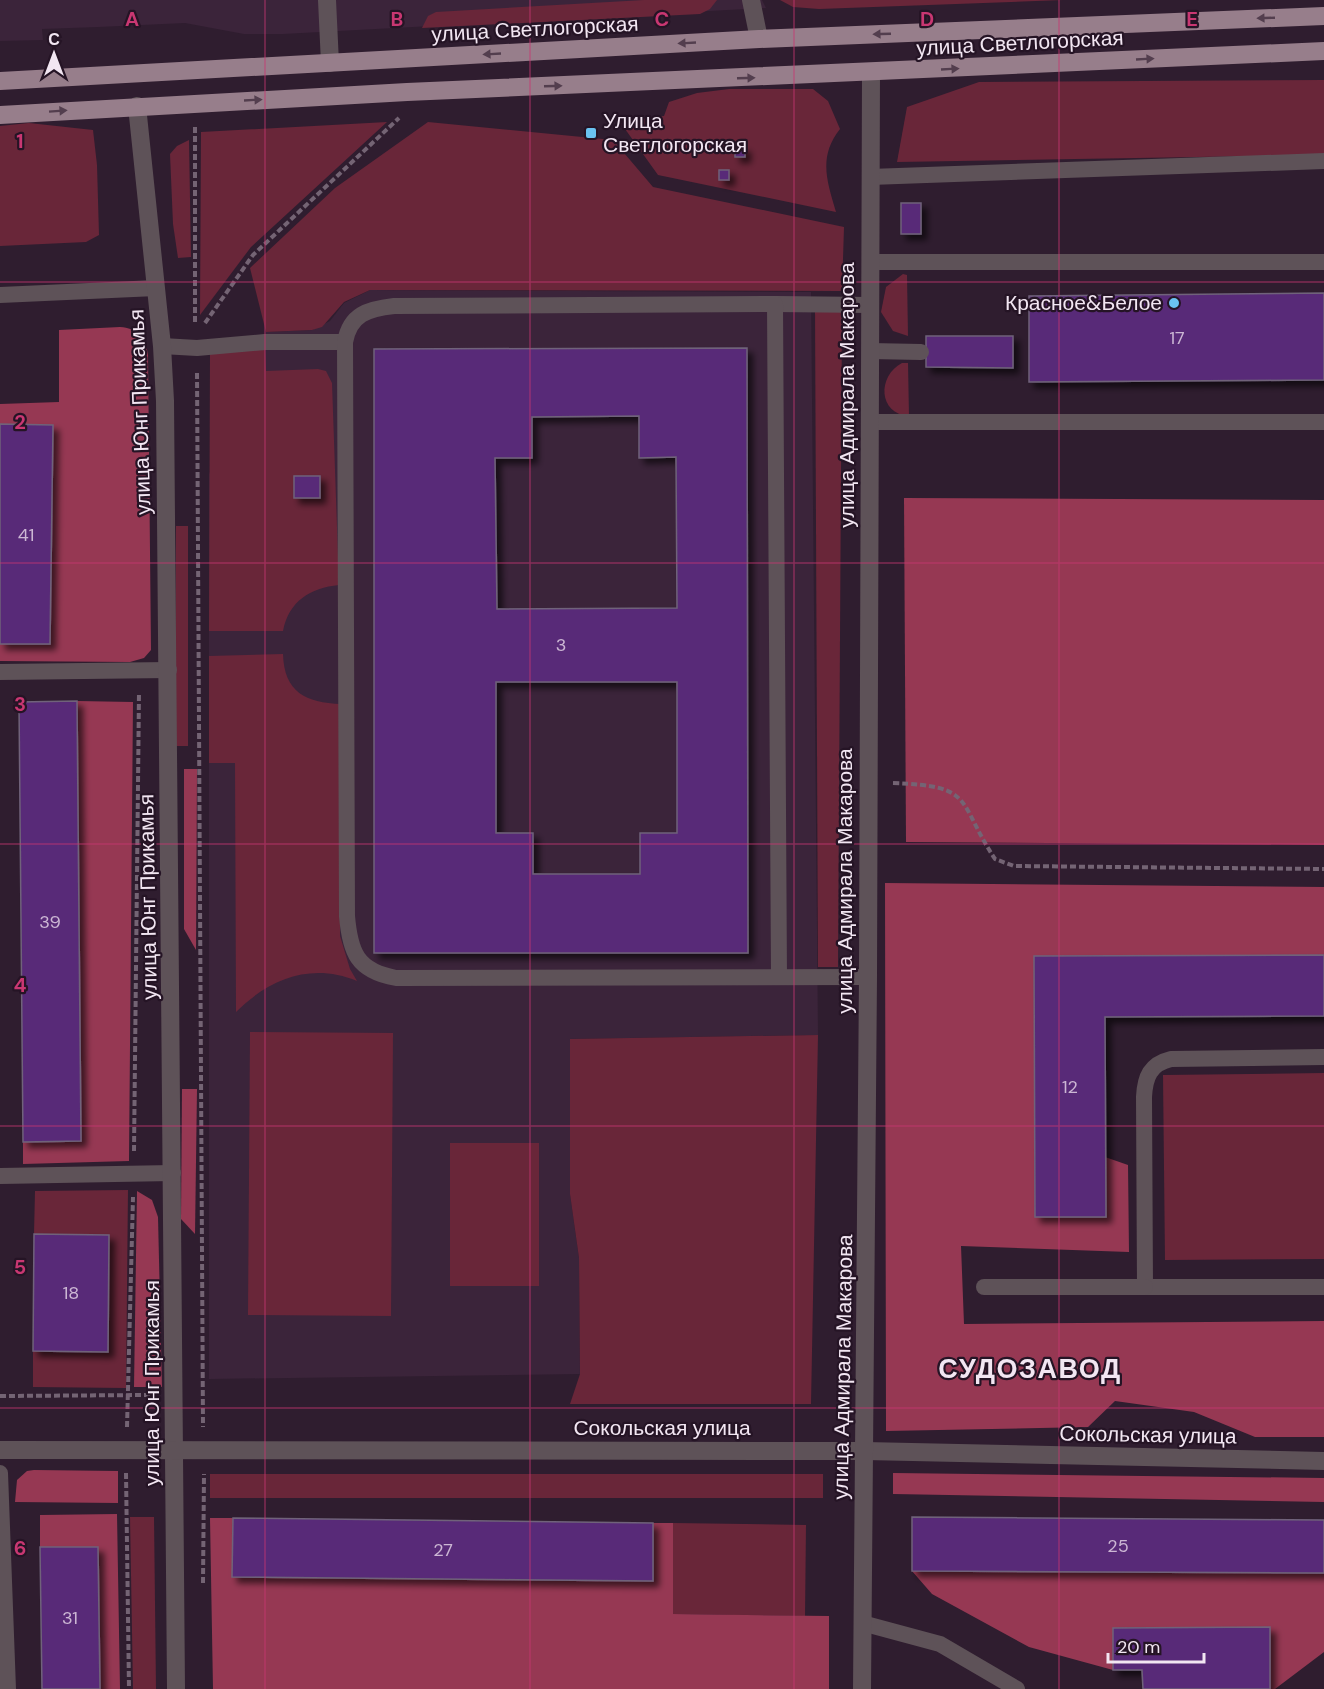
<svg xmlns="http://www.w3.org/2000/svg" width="1324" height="1689" font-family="'DM Sans',sans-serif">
<defs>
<filter id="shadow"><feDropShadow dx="5.5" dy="5.5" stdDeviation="3" flood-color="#0009"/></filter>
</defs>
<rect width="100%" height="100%" fill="#2f1d2f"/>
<g fill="#3b243a">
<polygon points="0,0 762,0 766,8 283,34 244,34 185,23 98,27 42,29 43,40 0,41"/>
<polygon points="370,290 811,292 818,1035 570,1039 570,1194 579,1258 580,1374 209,1379 209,474 265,349 266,332 312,330 330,321 344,303"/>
</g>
<g fill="#692639">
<polygon points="644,0 717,0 710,9 700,14 422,28 428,16 436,12"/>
<polygon points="780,0 1063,0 819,9 793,7"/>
<polygon points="1324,80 1324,155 897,162 907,107 979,82"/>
<path d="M729 89H813L828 101 840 129C818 157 827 181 836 212L658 175 620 122 664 116 669 102 697 93Z"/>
<polygon points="387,122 251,247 200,315 201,132"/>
<polygon points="428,122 613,140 653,187 844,227 842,291 370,290 344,302 322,327 312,330 266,332 250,268 335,188"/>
<polygon points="29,123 93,130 97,165 99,235 86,242 0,246 0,126"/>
<polygon points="189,140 191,257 178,258 173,224 170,154 177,146"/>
<polygon points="903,274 907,275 908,336 893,331 881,312 886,287"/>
<polygon points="815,308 842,308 838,967 818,967"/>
<path d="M265 349 266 371 318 369 326 371 332 383 339 585C310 588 289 601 283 631H209L210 351Z"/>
<path d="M902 363H908L909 416C878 414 877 376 902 363Z"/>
<polygon points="176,526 188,526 188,746 175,746"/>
<path d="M283 654C284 692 306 703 341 704L340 936 350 969 357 981C311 962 269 979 236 1012L235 763H209V656Z"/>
<polygon points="250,1032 393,1033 391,1316 248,1315"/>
<polygon points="818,1035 811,1404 570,1404 580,1374 579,1258 570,1194 570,1039"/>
<polygon points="1324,1073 1324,1259 1165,1260 1163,1075"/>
<rect x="450" y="1143" width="89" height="143"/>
<polygon points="128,1190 126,1388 33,1387 33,1351 108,1351 109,1235 34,1234 35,1191"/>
<rect x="210" y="1474" width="613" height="24"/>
<polygon points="130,1517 154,1517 156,1689 133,1689"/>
<polygon points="673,1523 806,1525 805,1616 673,1614"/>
</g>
<g fill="#963853">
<path d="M120 327C137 328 145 337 148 354L151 650 144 658 130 662 0 661V644H50L0 424V404L59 402V330Z"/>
<polygon points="904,498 1324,500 1324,845 906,842"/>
<polygon points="77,701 133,702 129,1161 23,1164 23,1142 81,1141"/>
<polygon points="184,769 197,769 196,950 184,929"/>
<polygon points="885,883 1324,887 1324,955 1034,956 1035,1217 1105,1216 1105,1157 1128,1165 1129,1252 961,1246 964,1324 1324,1321 1324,1437 1255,1437 1194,1412 1115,1401 1088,1427 886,1431"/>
<polygon points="182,1089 197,1089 195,1234 181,1219"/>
<polygon points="137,1191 152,1200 158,1217 162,1387 134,1387"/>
<polygon points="34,1470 118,1471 118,1503 15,1502 17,1480 27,1471"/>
<polygon points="893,1473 1324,1478 1324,1502 893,1494"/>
<polygon points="117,1514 120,1689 100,1689 98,1547 40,1547 40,1515"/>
<polygon points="210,1518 233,1518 233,1577 652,1581 653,1523 673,1523 673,1614 829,1616 829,1689 213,1689"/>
<polygon points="912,1571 1324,1573 1324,1652 1275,1689 1270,1689 1270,1627 1113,1628 1113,1670 1029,1647 932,1594"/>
</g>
<g fill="#582b78" stroke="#6f627a" stroke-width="1.5" fill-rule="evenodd" filter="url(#shadow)">
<rect x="735" y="147" width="10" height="10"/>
<rect x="719" y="170" width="10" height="10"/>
<rect x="901" y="203" width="20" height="31"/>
<polygon points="1324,293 1324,380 1029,382 1029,296"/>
<polygon points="926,336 1013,336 1013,368 926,367"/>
<path d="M747 348 748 953H374V349ZM639 416V458L676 457 677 608 497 609 495 458H532V417ZM496 682H677V833H640V874H533V833H496Z"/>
<polygon points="0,424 53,425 50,644 0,644"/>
<rect x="294" y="476" width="26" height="22"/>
<polygon points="77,701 81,1141 23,1142 19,702"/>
<polygon points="1324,955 1324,1016 1105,1017 1106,1217 1035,1217 1034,956"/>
<polygon points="34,1234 109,1235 108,1352 33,1351"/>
<polygon points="912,1517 1324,1520 1324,1573 912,1571"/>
<polygon points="233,1518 653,1523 653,1581 232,1577"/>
<polygon points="40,1547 98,1547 100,1689 42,1689"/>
<polygon points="1270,1627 1270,1689 1143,1689 1142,1670 1113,1670 1113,1628"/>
</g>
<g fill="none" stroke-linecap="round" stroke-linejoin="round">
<g stroke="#746474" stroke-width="4" stroke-dasharray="6 3" stroke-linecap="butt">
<polyline points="195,127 195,323"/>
<polyline points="205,323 253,255 399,118"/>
<polyline points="197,373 203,1427"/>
<path d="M893 783C976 786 956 800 995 859L1014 866 1324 869"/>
<polyline points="134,1151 139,693"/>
<polyline points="0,1396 150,1395"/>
<polyline points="127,1427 133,1197"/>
<polyline points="126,1473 129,1689"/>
<polyline points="203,1583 204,1474"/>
</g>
<g stroke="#5e5258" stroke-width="16">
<polyline points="870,177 1324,161"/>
<polyline points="870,262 1324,262"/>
<polyline points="0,295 156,288"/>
<polyline points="775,304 870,305"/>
<polyline points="162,346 197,348 265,342 345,342"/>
<polyline points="870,351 921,352"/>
<polyline points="869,422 1324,422"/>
<polyline points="0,672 169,670"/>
<path d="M779 977 775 304 394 306C368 309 350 314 345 342L347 916C350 952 357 971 396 978L868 977"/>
<path d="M1324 1057 1171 1059C1150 1064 1145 1077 1144 1097L1145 1287H1324"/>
<polyline points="0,1176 173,1173"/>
<polyline points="984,1287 1145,1287"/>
<polyline points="0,1473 8,1689"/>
<polyline points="862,1623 940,1644 1017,1689"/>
</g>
<g stroke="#5e5258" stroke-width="18">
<polyline points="327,0 330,63"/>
<polyline points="751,0 759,39"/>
<polyline points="137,106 162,346 165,401 176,1689"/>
<polyline points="0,1450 865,1451 1324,1461"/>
<polyline points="862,1689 868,977 871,73"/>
</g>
<g stroke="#977e8b" stroke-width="18">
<polyline points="0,81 759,39 1324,16"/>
<polyline points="0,115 407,92 1324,51"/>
</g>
</g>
<defs><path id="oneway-solid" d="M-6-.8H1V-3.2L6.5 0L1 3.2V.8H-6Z" transform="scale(1.5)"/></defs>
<g fill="#533e4e">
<use href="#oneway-solid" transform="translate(1266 18) rotate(178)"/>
<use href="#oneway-solid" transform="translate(882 34) rotate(178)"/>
<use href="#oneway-solid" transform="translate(687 43) rotate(177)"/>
<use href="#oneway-solid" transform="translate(492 54) rotate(177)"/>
<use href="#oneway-solid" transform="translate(1145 59) rotate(-3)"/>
<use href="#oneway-solid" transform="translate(950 69) rotate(-3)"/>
<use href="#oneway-solid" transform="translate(746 78) rotate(-2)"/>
<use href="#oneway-solid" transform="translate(553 86) rotate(-2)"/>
<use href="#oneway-solid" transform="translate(253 100) rotate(-3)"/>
<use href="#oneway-solid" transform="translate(58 111) rotate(-4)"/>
</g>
<path fill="none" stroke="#c93772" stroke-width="1.5" stroke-opacity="0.55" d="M265 0V1689M530 0V1689M794 0V1689M1059 0V1689M0 282H1324M0 563H1324M0 844H1324M0 1126H1324M0 1408H1324"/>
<g fill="#6ac3f1" stroke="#251425" stroke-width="2">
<rect x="585" y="127" width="12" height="12" rx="3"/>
<circle cx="1174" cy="303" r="6"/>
</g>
<g text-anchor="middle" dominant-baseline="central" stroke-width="4.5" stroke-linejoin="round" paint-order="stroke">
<g font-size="18" fill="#ccb7d4">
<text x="1177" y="338">17</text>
<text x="26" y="535">41</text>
<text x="561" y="645">3</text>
<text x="50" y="922">39</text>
<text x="1070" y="1087">12</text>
<text x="71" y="1293">18</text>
<text x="1118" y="1546">25</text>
<text x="443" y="1550">27</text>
<text x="70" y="1618">31</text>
</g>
<g font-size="21" fill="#f2e6f2" stroke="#251425">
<text transform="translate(535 29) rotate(-3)">улица Светлогорская</text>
<text transform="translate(1020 43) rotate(-3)">улица Светлогорская</text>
<text transform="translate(847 395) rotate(-90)">улица Адмирала Макарова</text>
<text transform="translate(140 412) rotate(-92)">улица Юнг Прикамья</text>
<text transform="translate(845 881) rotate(-90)">улица Адмирала Макарова</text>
<text transform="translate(148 897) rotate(-91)">улица Юнг Прикамья</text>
<text transform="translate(843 1367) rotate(-89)">улица Адмирала Макарова</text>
<text transform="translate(152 1383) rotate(-90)">улица Юнг Прикамья</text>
<text x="662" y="1428">Сокольская улица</text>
<text transform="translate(1148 1435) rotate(1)">Сокольская улица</text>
</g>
<g font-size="21" fill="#f2e6f2" stroke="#251425" text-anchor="start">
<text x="603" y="121">Улица<tspan x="603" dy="24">Светлогорская</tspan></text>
<text x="1162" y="303" text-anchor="end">Красное&amp;Белое</text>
</g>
<g font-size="27" font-weight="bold" letter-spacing="1.5" fill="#f2e6f2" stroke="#251425">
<text x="1030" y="1368">СУДОЗАВОД</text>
</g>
</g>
<g font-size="20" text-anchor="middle" font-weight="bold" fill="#c93772" stroke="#251425" stroke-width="4.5" stroke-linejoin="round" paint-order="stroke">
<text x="132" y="26">A</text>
<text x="397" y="26">B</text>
<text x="662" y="26">C</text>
<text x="927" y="26">D</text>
<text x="1192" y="26">E</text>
<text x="20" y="148">1</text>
<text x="20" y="429">2</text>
<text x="20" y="711">3</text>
<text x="20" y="992">4</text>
<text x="20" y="1274">5</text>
<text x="20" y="1555">6</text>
</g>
<g transform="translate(54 54)" stroke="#251425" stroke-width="4.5" paint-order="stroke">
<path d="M0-4.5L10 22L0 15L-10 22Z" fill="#f2e6f2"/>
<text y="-9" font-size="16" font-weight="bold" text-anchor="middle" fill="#f2e6f2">С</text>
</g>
<path d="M1108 1653v9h96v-9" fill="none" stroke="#f2e6f2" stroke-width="3"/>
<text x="1117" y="1653" font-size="18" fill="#f2e6f2" stroke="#251425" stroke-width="4.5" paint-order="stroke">20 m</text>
</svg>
